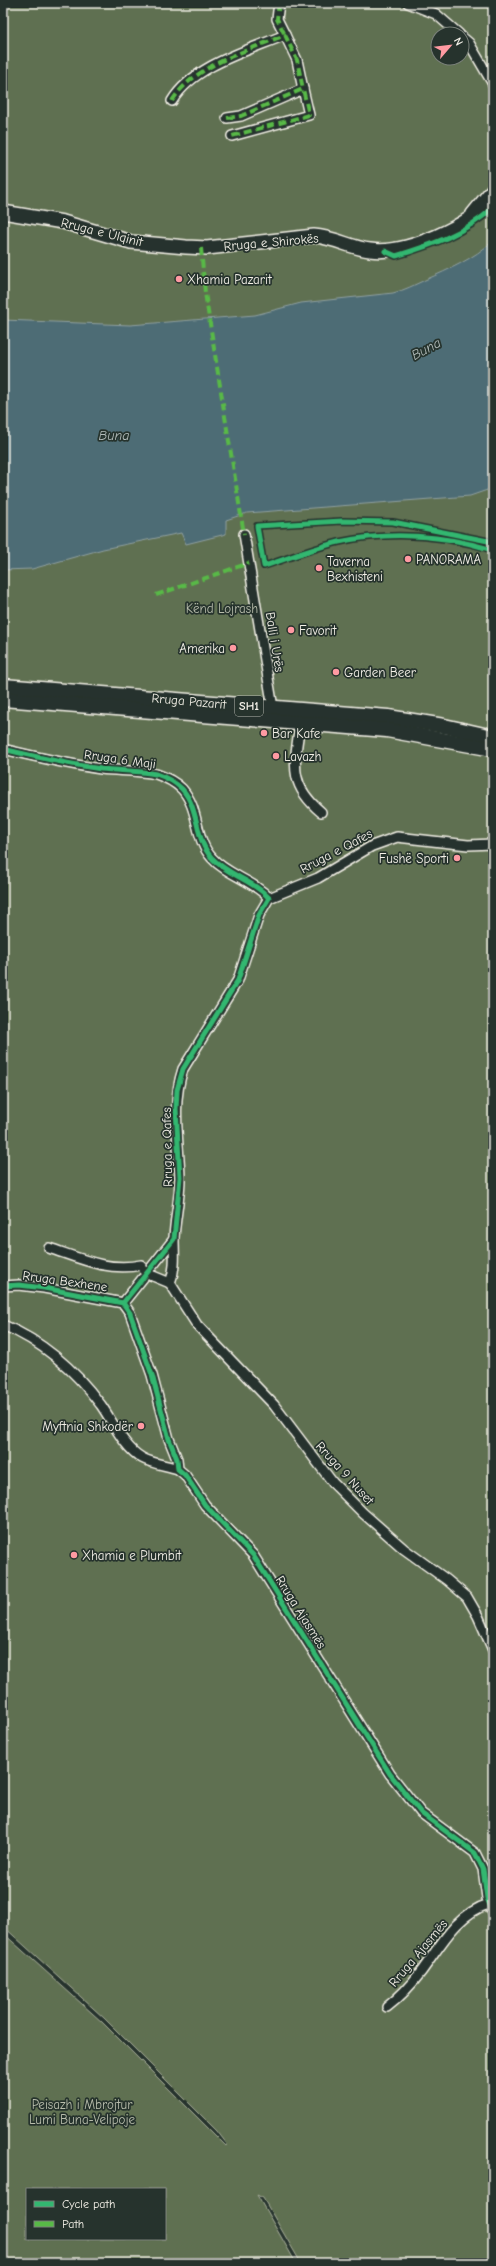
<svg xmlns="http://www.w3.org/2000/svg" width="496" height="2266" font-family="'Comic Neue',sans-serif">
<rect width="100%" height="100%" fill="#26332d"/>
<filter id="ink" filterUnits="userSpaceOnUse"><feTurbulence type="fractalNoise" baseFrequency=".025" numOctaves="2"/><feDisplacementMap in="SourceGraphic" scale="8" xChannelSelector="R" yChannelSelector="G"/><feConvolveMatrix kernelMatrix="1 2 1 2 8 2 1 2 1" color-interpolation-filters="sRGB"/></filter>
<g filter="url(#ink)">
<path fill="#5f6f51" stroke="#aab09c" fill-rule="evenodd" d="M3 3H493V2263H301L263 2198 257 2195 296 2263H3V1933L102 2022 226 2146 227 2144 217 2131 104 2018 3 1926ZM438 34H462V58H438ZM27 2189H165V2239H27Z"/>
<path fill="#4e6c74" stroke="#90a1a2" d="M493 241V488L470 496 247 513 226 520V534L186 544 181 533 103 549 32 569 3 570V320L130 325 255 315 301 303 393 293C405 290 414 285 425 280 450 269 473 259 493 241Z"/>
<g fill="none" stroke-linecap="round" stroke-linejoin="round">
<defs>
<g id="street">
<polyline points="279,3 277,19 285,35"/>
<polyline points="408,3 436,14 459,34"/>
<polyline points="462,37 469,43 493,84"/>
<path d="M172 101C194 65 247 51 285 35L297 60 303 89"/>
<polyline points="227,118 241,116 303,89 309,115 232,136"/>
<polyline points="471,213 493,186"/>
<polyline points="244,534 273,708"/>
<path d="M300 723C295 763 287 783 321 812"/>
<path d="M3 749C36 757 68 764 101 769 119 771 138 770 156 774 165 777 175 782 182 789 200 809 194 839 212 858 227 875 253 880 269 898"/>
<path d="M49 1248C79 1258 108 1272 141 1265"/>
<polyline points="153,1276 170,1283"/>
<path d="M170 1283C176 1268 174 1254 174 1238 175 1218 180 1198 180 1178 179 1141 171 1105 183 1069L238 980 259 915 269 898 318 878 372 846 397 837 468 845 493 844"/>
<polyline points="170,1283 197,1325 274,1405 333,1483 363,1513 404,1549 447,1580 467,1597 478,1616 493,1650"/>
<polyline points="3,1286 19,1285 44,1288 123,1303"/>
<polyline points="123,1303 130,1313 152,1375 169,1439 177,1459 178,1469 185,1475 205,1505 253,1555 390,1774 421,1813 475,1853 483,1869 487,1898 493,1912"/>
<polyline points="123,1303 174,1239"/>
<path d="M3 1325C44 1342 75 1370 101 1405 113 1422 124 1448 142 1458 153 1464 166 1465 178 1469"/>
<path d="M387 2007C400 1997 411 1985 421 1972 439 1948 457 1913 489 1904"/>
</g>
<path id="secondary" d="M3 212 63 222 131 242 186 247 207 248 314 236C334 237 351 248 370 250 407 255 469 226 493 198"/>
<g id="primary">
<polyline points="3,686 388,717 444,726 493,737"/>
<polyline points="3,699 387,730 493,749"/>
</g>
</defs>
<use href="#street" stroke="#f4f1e8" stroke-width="12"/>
<use href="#secondary" stroke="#f4f1e8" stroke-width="16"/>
<use href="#primary" stroke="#f4f1e8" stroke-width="17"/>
<use href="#street" stroke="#26332d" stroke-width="9"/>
<use href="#secondary" stroke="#26332d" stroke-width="13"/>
<use href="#primary" stroke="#26332d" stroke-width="14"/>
<defs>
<polyline id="street-bridge" points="143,1270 153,1276"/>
</defs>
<use href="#street-bridge" stroke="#f4f1e8" stroke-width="12" stroke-linecap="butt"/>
<use href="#street-bridge" stroke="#26332d" stroke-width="9"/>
<g stroke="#58b947" stroke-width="4" stroke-dasharray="8 4" stroke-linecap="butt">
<polyline points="279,3 277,19 285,35"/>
<path d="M172 101C194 65 247 51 285 35L297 60 303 89"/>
<polyline points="227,118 241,116 303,89 309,115 232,136"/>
<polyline points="201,248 205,293 244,534"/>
<polyline points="156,595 249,563"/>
</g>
<defs>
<g id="cycleway">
<path d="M385 251 396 256C432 245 464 234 493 208"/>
<path d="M493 542 393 522 342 521 257 526 264 566C289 558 314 548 339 542 390 531 444 535 493 550"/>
<path d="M3 749C36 757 68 764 101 769 119 771 138 770 156 774 165 777 175 782 182 789 200 809 194 839 212 858 227 875 253 880 269 898L259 915 238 980 183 1069 177 1090 176 1109 180 1177 174 1239 123 1303"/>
<polyline points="3,1286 19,1285 44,1288 123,1303"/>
<polyline points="123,1303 130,1313 152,1375 169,1439 177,1459 178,1469 185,1475 205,1505 253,1555 390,1774 421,1813 475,1853 483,1869 487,1898 493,1912"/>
</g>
</defs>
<use href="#cycleway" stroke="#26332d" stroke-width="8"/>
<use href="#cycleway" stroke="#33b770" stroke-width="5"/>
</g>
</g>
<g fill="#ff9aa2" stroke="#26332d" stroke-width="1.5">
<circle cx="179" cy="279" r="4"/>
<circle cx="408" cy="559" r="4"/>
<circle cx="319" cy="568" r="4"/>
<circle cx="291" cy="630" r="4"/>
<circle cx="233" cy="648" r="4"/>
<circle cx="336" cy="672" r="4"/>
<circle cx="264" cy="733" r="4"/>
<circle cx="276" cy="756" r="4"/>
<circle cx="457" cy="858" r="4"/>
<circle cx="141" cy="1426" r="4"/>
<circle cx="74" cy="1555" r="4"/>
</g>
<g text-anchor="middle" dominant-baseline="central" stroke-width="3.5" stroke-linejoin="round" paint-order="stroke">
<rect fill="#26332d" stroke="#b6b8b0" stroke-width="1" x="235" y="696" width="28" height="20" rx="3"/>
<g font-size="12" font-weight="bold" fill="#f4f1e8">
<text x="249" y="706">SH1</text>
</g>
<g font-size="13" fill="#f4f1e8" stroke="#26332d">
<text transform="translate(102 232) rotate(14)">Rruga e Ulqinit</text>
<text transform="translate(271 242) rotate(-5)">Rruga e Shirokës</text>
<text transform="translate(275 642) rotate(81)">Balli i Urës</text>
<text transform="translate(189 701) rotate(5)">Rruga Pazarit</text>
<text transform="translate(120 759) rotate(8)">Rruga 6 Maji</text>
<text transform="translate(336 851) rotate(-28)">Rruga e Qafes</text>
<text transform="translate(167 1147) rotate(-91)">Rruga e Qafes</text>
<text transform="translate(65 1281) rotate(8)">Rruga Bexhene</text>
<text transform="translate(345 1473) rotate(48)">Rruga 9 Nuset</text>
<text transform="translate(301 1612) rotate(58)">Rruga Ajasmës</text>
<text transform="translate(418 1953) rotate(-50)">Rruga Ajasmës</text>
</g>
<g font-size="13" fill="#f4f1e8" stroke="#26332d" text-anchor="start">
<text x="187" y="279">Xhamia Pazarit</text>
<text x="416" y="559">PANORAMA</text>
<text x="327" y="561">Taverna<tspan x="327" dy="15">Bexhisteni</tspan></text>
<text x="299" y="630">Favorit</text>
<text x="225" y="648" text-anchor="end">Amerika</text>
<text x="344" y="672">Garden Beer</text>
<text x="272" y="733">Bar Kafe</text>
<text x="284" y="756">Lavazh</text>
<text x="449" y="858" text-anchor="end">Fushë Sporti</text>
<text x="133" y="1426" text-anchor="end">Myftnia Shkodër</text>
<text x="82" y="1555">Xhamia e Plumbit</text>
</g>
<g font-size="13" fill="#b8bdac" stroke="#26332d">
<text x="222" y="608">Kënd Lojrash</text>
<text x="82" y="2104">Peisazh i Mbrojtur<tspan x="82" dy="15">Lumi Buna-Velipoje</tspan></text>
</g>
<g font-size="14" font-style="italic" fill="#b2bcba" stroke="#26332d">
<text transform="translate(426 349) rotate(-28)">Buna</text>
<text x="114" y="435">Buna</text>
</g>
</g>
<rect width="496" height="2266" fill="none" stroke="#26332d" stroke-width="16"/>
<rect x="8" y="8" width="480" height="2250" fill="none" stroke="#f4f1e8" stroke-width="1.5" filter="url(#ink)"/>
<rect x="26" y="2188" width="140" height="52" fill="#26332d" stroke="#787f78"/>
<rect x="34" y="2201" width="20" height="6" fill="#33b770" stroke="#787f78"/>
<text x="62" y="2208" font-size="12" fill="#f4f1e8">Cycle path</text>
<rect x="34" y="2221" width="20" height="6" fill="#58b947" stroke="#787f78"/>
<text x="62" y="2228" font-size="12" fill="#f4f1e8">Path</text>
<g transform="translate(450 46) rotate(62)"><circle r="19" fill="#26332d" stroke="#787f78"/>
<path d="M0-3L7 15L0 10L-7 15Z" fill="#ff9aa2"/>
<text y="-6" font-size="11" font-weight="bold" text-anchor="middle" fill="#f4f1e8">N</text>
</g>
</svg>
